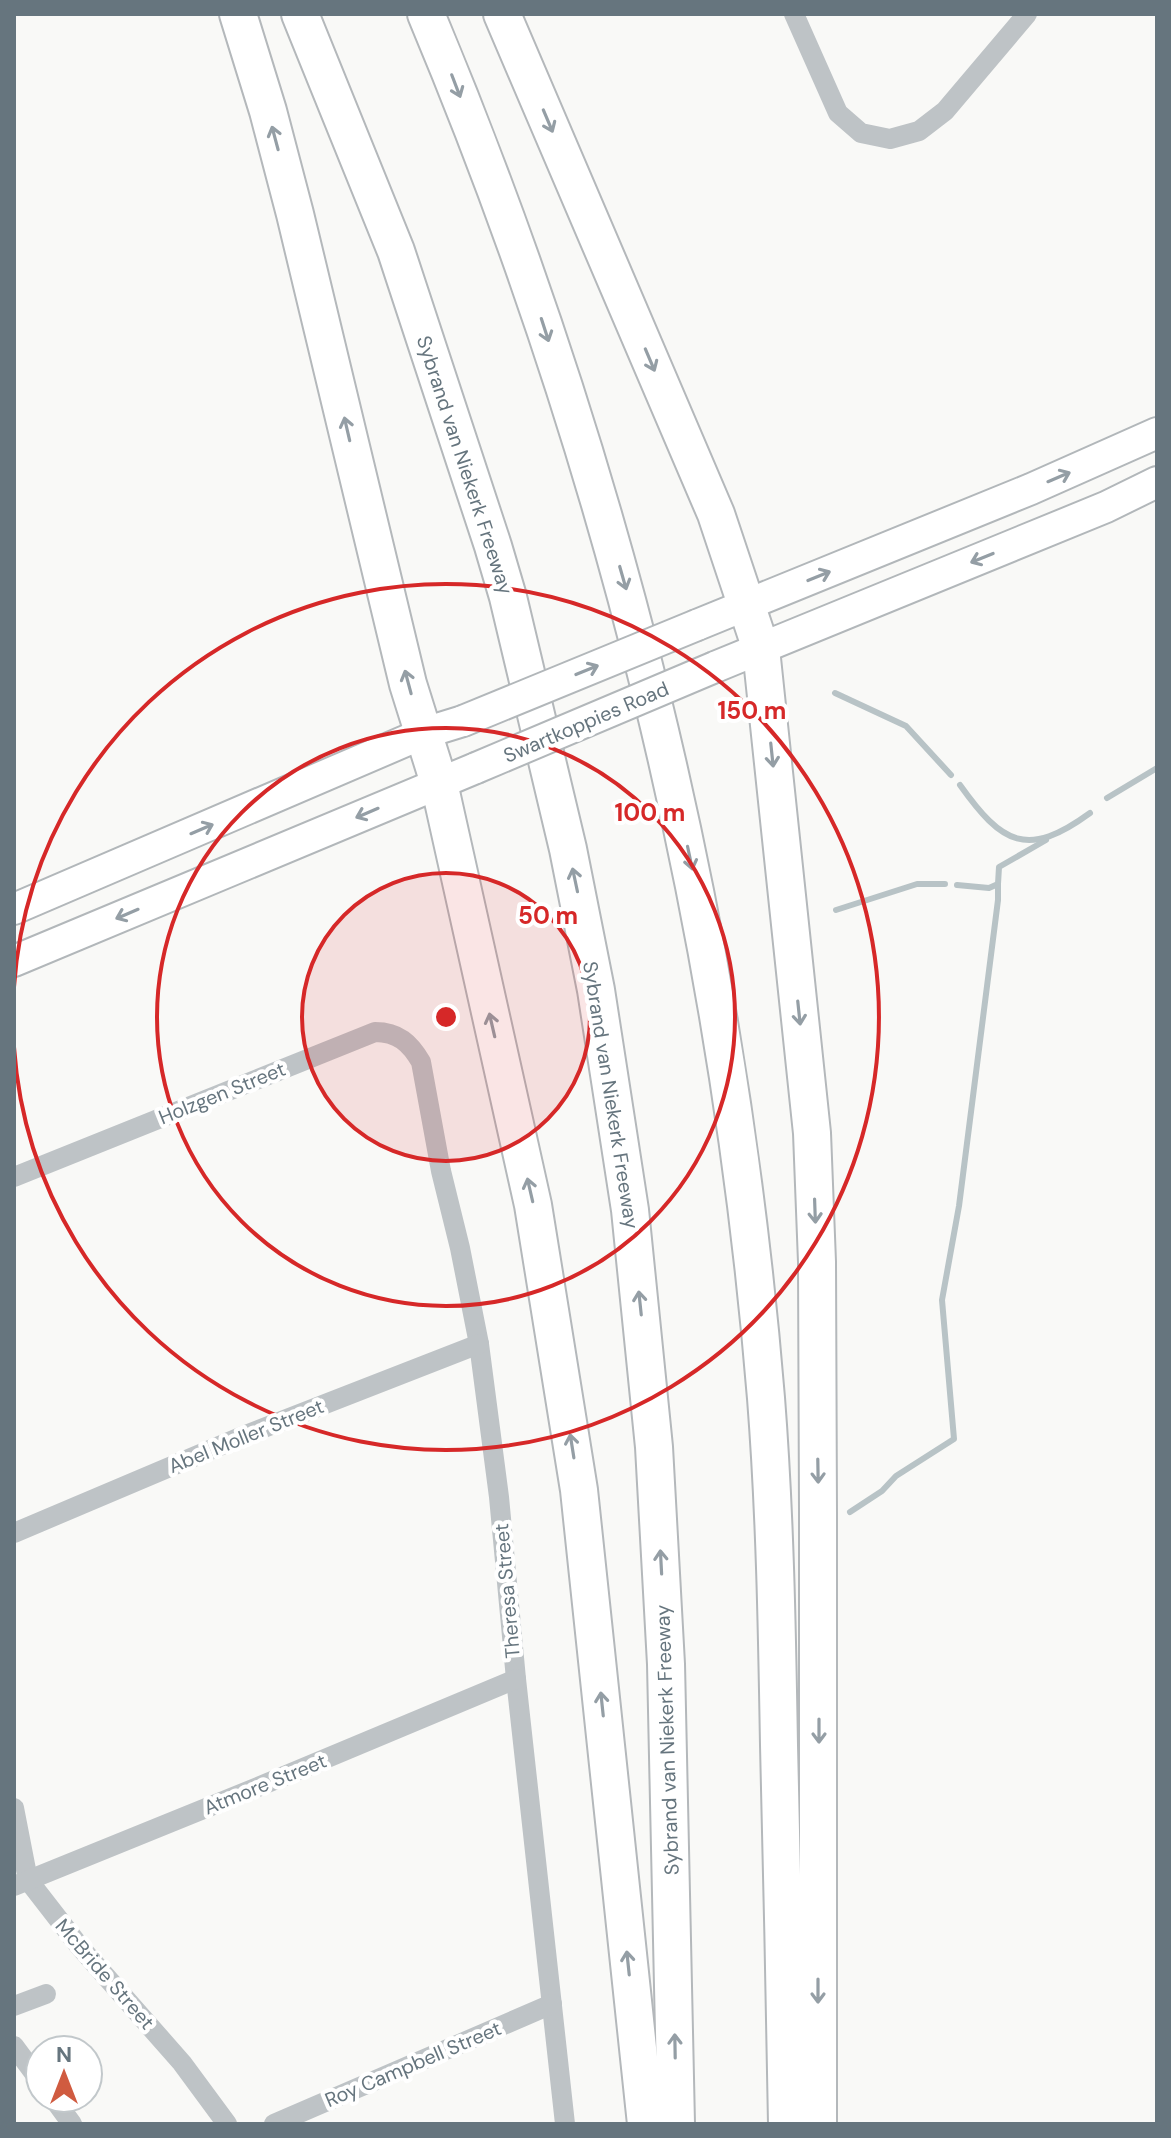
<svg xmlns="http://www.w3.org/2000/svg" width="1171" height="2138" font-family="'DM Sans',sans-serif">
<rect width="100%" height="100%" fill="#f9f9f7"/>
<g fill="none" stroke-linecap="round" stroke-linejoin="round">
<g stroke="#b8c3c6" stroke-width="6">
<polyline points="835,693 906,726 951,775"/>
<path d="M960 785C1002 844 1027 859 1090 813"/>
<polyline points="1107,798 1157,768"/>
<polyline points="957,885 989,888 998,884 999,867 1046,840"/>
<polyline points="836,910 917,884 945,884"/>
<polyline points="850,1512 882,1491 896,1476 954,1439 942,1300 959,1206 998,900 998,884"/>
</g>
<defs>
<g id="primary">
<polyline points="697,625 1031,489 1157,433"/>
<polyline points="715,667 1106,507 1157,482"/>
<polyline points="14,909 424,733 463,721"/>
<polyline points="14,961 476,768"/>
</g>
<g id="motorway">
<polyline points="238,14 268,111 295,214 408,684 439,783 533,1205 579,1490 646,2124"/>
<polyline points="300,14 396,251 493,546 508,597 568,849 596,990 630,1210 654,1447 666,1664 676,2124"/>
<path d="M426 14C611 455 727 921 766 1398 775 1513 777 1629 779 1745 782 1871 785 1998 787 2124"/>
<polyline points="502,14 716,514 761,649 812,1133 817,1262 818,1512 818,2124"/>
</g>
</defs>
<use href="#primary" stroke="#b2b7ba" stroke-width="34"/>
<use href="#motorway" stroke="#b4b8bb" stroke-width="40"/>
<g stroke="#bec3c6" stroke-width="20">
<polyline points="794,14 838,113 861,133 890,139 919,131 945,111 1027,14"/>
<path d="M14 1177 375 1032C398 1032 410 1043 421 1062L441 1171 460 1248 479 1344 499 1497 516 1679 565 2124"/>
<polyline points="14,1533 243,1436 479,1344"/>
<polyline points="14,1808 28,1880 80,1947 182,2063 227,2124"/>
<polyline points="14,1886 253,1789 516,1679"/>
<polyline points="14,2006 46,1994"/>
<polyline points="14,2046 40,2081"/>
<polyline points="53,2098 72,2124"/>
<polyline points="274,2124 552,2004"/>
</g>
<use href="#primary" stroke="#fff" stroke-width="30"/>
<use href="#motorway" stroke="#fff" stroke-width="36"/>
<defs>
<g id="primary-bridge">
<polyline points="463,721 697,625"/>
<polyline points="476,768 715,667"/>
</g>
</defs>
<use href="#primary-bridge" stroke="#b2b7ba" stroke-width="34" stroke-linecap="butt"/>
<use href="#primary-bridge" stroke="#fff" stroke-width="30"/>
</g>
<defs><path id="oneway-shaft" d="M-6 0H5M1.5-3L5.5 0L1.5 3" fill="none" stroke-width="1.6" stroke-linecap="round" stroke-linejoin="round" transform="scale(2)"/></defs>
<g stroke="#949ea5">
<use href="#oneway-shaft" transform="translate(456 86) rotate(69)"/>
<use href="#oneway-shaft" transform="translate(548 121) rotate(67)"/>
<use href="#oneway-shaft" transform="translate(275 138) rotate(-105)"/>
<use href="#oneway-shaft" transform="translate(545 330) rotate(72)"/>
<use href="#oneway-shaft" transform="translate(650 360) rotate(67)"/>
<use href="#oneway-shaft" transform="translate(347 429) rotate(-103)"/>
<use href="#oneway-shaft" transform="translate(1059 477) rotate(-23)"/>
<use href="#oneway-shaft" transform="translate(982 558) rotate(158)"/>
<use href="#oneway-shaft" transform="translate(819 576) rotate(-22)"/>
<use href="#oneway-shaft" transform="translate(623 578) rotate(74)"/>
<use href="#oneway-shaft" transform="translate(587 670) rotate(-22)"/>
<use href="#oneway-shaft" transform="translate(408 682) rotate(-105)"/>
<use href="#oneway-shaft" transform="translate(772 755) rotate(84)"/>
<use href="#oneway-shaft" transform="translate(367 813) rotate(157)"/>
<use href="#oneway-shaft" transform="translate(202 829) rotate(-23)"/>
<use href="#oneway-shaft" transform="translate(690 858) rotate(78)"/>
<use href="#oneway-shaft" transform="translate(575 880) rotate(-102)"/>
<use href="#oneway-shaft" transform="translate(127 914) rotate(157)"/>
<use href="#oneway-shaft" transform="translate(799 1013) rotate(84)"/>
<use href="#oneway-shaft" transform="translate(492 1025) rotate(-103)"/>
<use href="#oneway-shaft" transform="translate(530 1190) rotate(-103)"/>
<use href="#oneway-shaft" transform="translate(815 1211) rotate(88)"/>
<use href="#oneway-shaft" transform="translate(640 1303) rotate(-96)"/>
<use href="#oneway-shaft" transform="translate(572 1446) rotate(-99)"/>
<use href="#oneway-shaft" transform="translate(818 1471) rotate(89)"/>
<use href="#oneway-shaft" transform="translate(661 1562) rotate(-93)"/>
<use href="#oneway-shaft" transform="translate(602 1704) rotate(-96)"/>
<use href="#oneway-shaft" transform="translate(819 1731) rotate(90)"/>
<use href="#oneway-shaft" transform="translate(628 1963) rotate(-96)"/>
<use href="#oneway-shaft" transform="translate(818 1991) rotate(90)"/>
<use href="#oneway-shaft" transform="translate(675 2046) rotate(-91)"/>
</g>
<circle cx="446" cy="1017" r="144" fill="#d62828" fill-opacity=".12"/>
<g fill="none" stroke="#d62828" stroke-width="4">
<circle cx="446" cy="1017" r="144"/>
<circle cx="446" cy="1017" r="289"/>
<path d="M14 987A433 433 0 1 1 14 1047"/>
</g>
<g text-anchor="middle" dominant-baseline="central" stroke-width="8" stroke-linejoin="round" paint-order="stroke">
<g font-size="20" fill="#66757e" stroke="#fff">
<text transform="translate(465 465) rotate(72)">Sybrand van Niekerk Freeway</text>
<text transform="translate(586 722) rotate(-23)">Swartkoppies Road</text>
<text transform="translate(222 1093) rotate(-22)">Holzgen Street</text>
<text transform="translate(611 1095) rotate(81)">Sybrand van Niekerk Freeway</text>
<text transform="translate(246 1436) rotate(-22)">Abel Moller Street</text>
<text transform="translate(507 1591) rotate(-95)">Theresa Street</text>
<text transform="translate(667 1740) rotate(-92)">Sybrand van Niekerk Freeway</text>
<text transform="translate(265 1784) rotate(-22)">Atmore Street</text>
<text transform="translate(105 1974) rotate(49)">McBride Street</text>
<text transform="translate(413 2064) rotate(-23)">Roy Campbell Street</text>
</g>
</g>
<circle cx="446" cy="1017" r="12" fill="#d62828" stroke="#fff" stroke-width="4"/>
<g font-size="24" text-anchor="middle" font-weight="bold" fill="#d62828" stroke="#fff" stroke-width="8" stroke-linejoin="round" paint-order="stroke">
<text x="752" y="719">150 m</text>
<text x="650" y="821">100 m</text>
<text x="548" y="924">50 m</text>
</g>
<rect width="1171" height="2138" fill="none" stroke="#66757e" stroke-width="32"/>
<g transform="translate(64 2074)"><circle r="38" fill="#ffffff" stroke="#c2c8cb" stroke-width="2"/>
<path d="M0-6L14 30L0 20L-14 30Z" fill="#d05b40"/>
<text y="-12" font-size="22" font-weight="bold" text-anchor="middle" fill="#66757e">N</text>
</g>
</svg>
